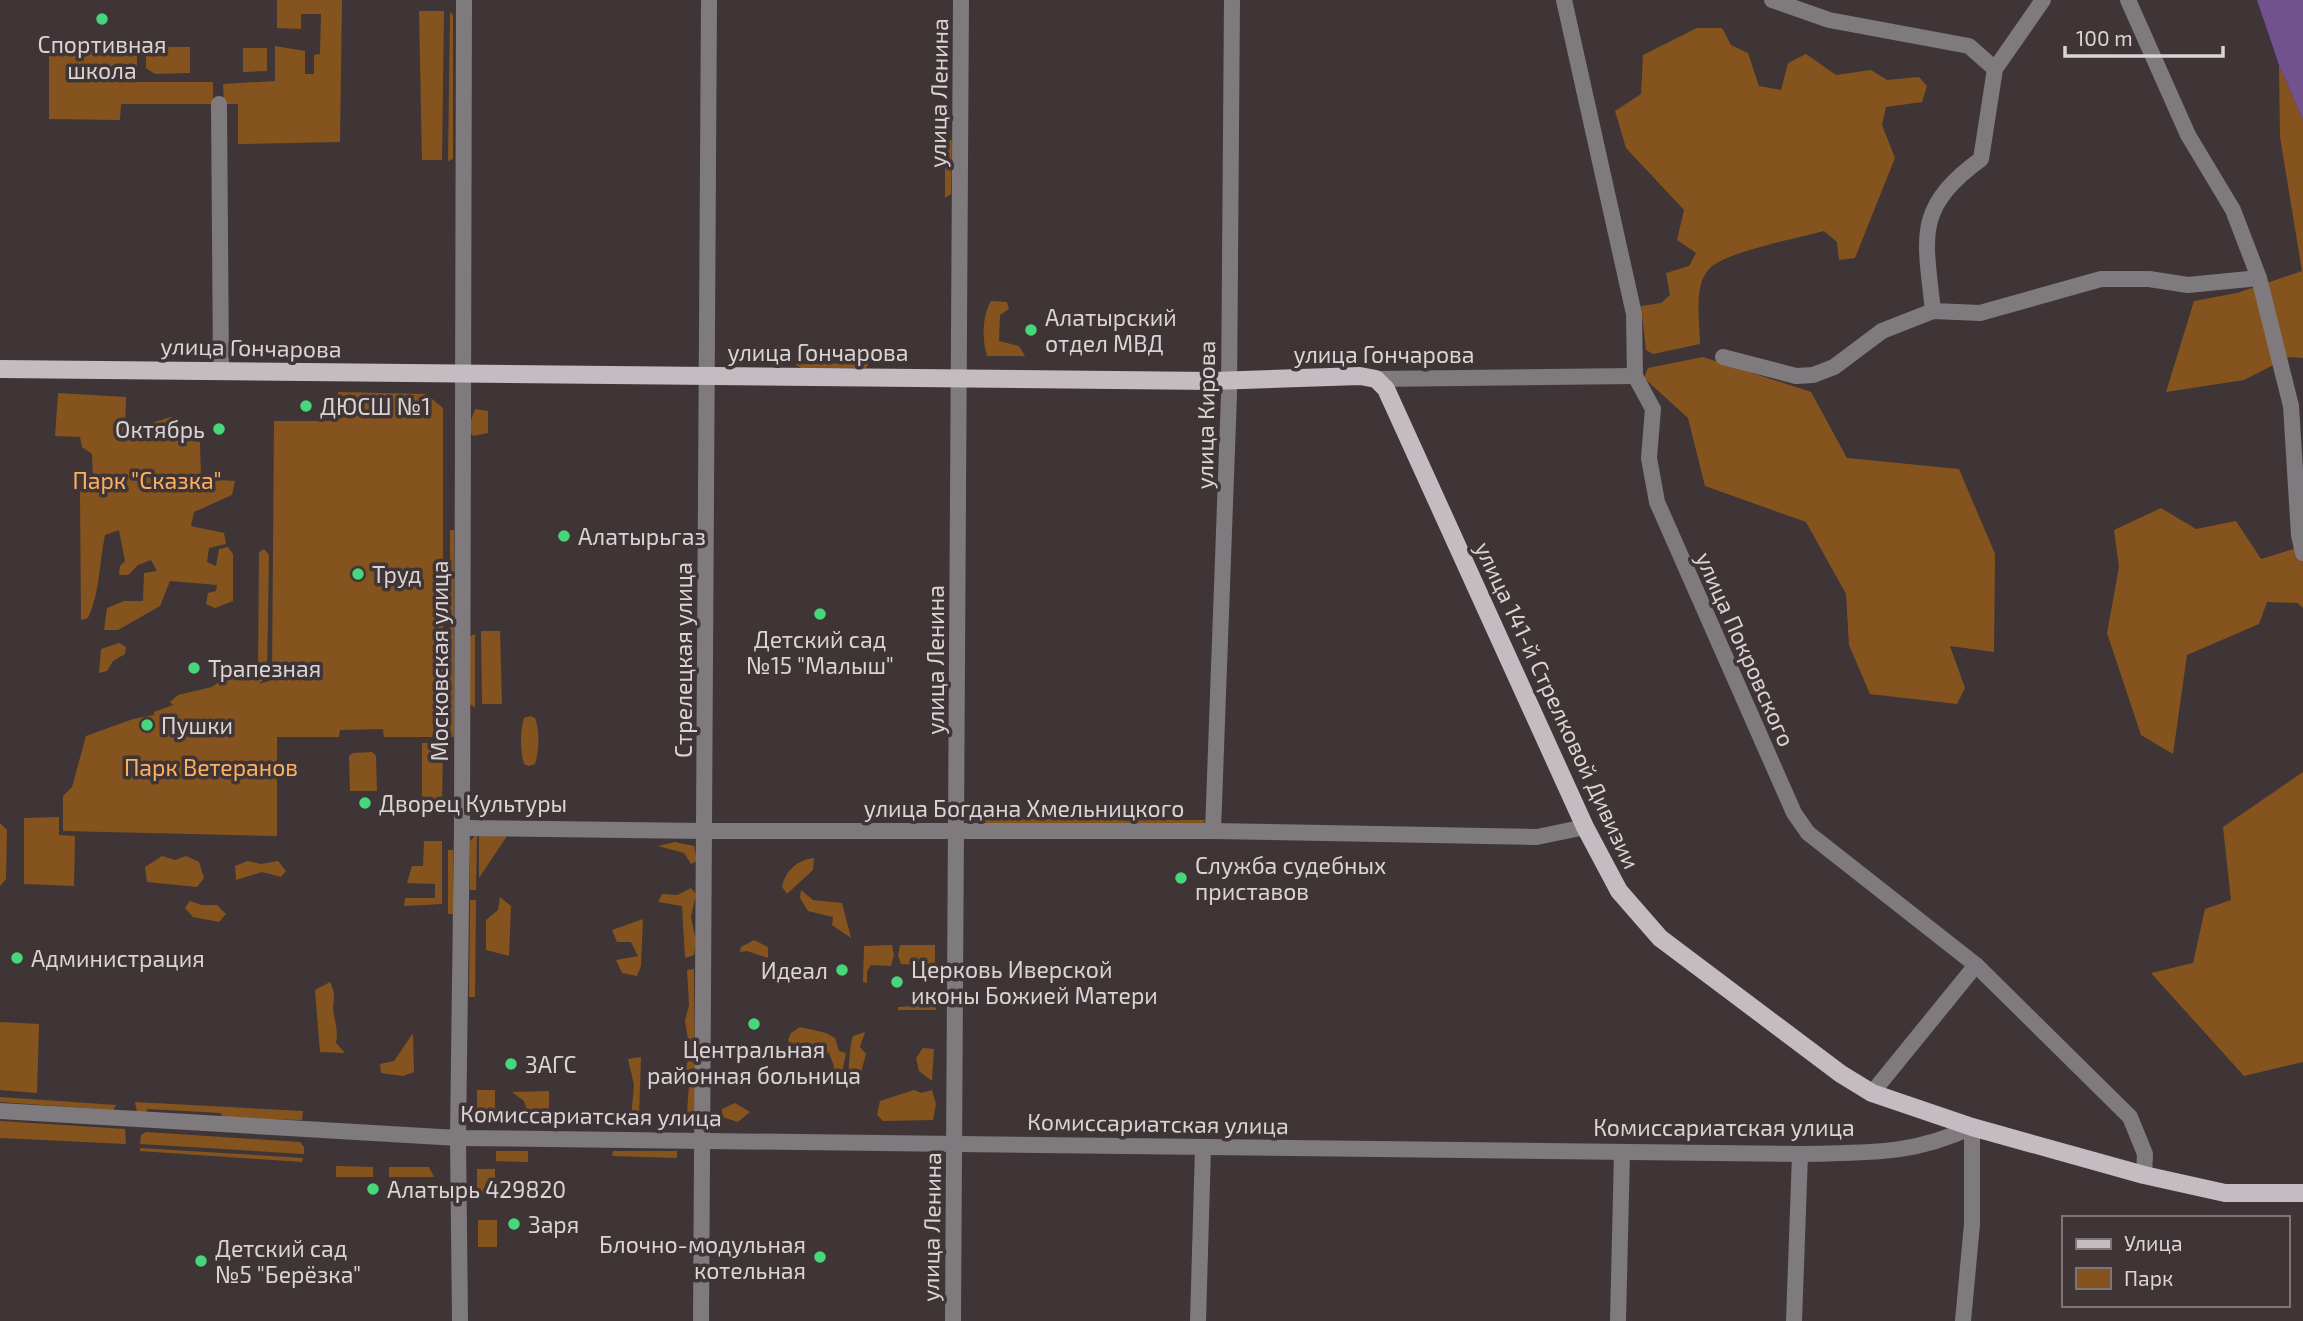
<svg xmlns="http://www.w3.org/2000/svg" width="2303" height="1321" font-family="'Exo 2',sans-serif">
<rect width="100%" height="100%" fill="#3f3536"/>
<g fill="#85541e">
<polygon points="277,0 342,0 340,142 238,144 238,104 224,104 223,84 275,81 275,46 305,51 305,74 314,74 314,55 320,54 321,14 301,14 301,29 277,28"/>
<polygon points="419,11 444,11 442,160 422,160"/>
<polygon points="450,12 453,15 453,159 448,161"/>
<path d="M1697 28H1722L1731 45 1748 53 1759 86 1781 90 1788 63 1806 54 1836 75 1871 70 1887 80 1919 77 1927 86 1922 102 1886 107 1882 125 1895 158 1855 258 1839 260 1837 242 1824 231C1799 238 1724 252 1709 269 1693 286 1700 322 1700 344L1653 354 1646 350 1641 306 1661 303 1670 295 1666 273 1689 266 1696 253 1677 240 1684 210 1626 148 1615 111 1641 94 1643 55Z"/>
<polygon points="49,45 137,45 137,76 112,76 112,82 213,82 213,104 121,104 120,120 49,119"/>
<polygon points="146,47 190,47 190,73 155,74 146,68"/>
<polygon points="243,48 267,48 267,71 243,72"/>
<polygon points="2279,65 2303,120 2303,358 2289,357 2244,380 2166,392 2194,301 2237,293 2302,271 2280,137"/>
<polygon points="952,140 951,194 945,198 945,141"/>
<path d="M991 301 1007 302 1009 309 1000 315 999 341 1019 346 1025 356H987C982 340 982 316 991 301Z"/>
<polygon points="1703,357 1811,392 1847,458 1959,469 1995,554 1994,652 1950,646 1965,688 1957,704 1870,694 1849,645 1846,594 1806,522 1705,486 1688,418 1644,378 1648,368"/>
<polygon points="869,363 866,368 801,368 795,364"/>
<polygon points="338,392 426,394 443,408 443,720 433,721 433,729 443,730 443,737 384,737 383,729 340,730 339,737 277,737 277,836 63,831 63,796 72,787 86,736 133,719 154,715 154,712 173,705 170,702 178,695 212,687 227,676 249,676 258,671 259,552 264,549 269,555 267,676 259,684 272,680 274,421 338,421"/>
<path d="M58 393 126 397 125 431 171 417 183 439 200 442 201 479 235 481 232 495 194 512 191 526 224 533 226 544 209 548 207 562 216 566 219 549 228 547 233 554V601L215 608 206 604 208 593 216 591 217 585 170 581 160 606 118 630H104L107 608 124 601H143L144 573 157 571 151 560 138 565 128 575H119L120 566 125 561 119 530 105 535C99 564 100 592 88 618L81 620 80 492 93 479 92 454 82 447 80 437 55 436Z"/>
<polygon points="475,409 488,411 488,433 473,436 468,429"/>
<polygon points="2161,508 2196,529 2236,521 2261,559 2303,546 2303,608 2298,603 2267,602 2259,624 2187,655 2173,754 2141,735 2107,633 2119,567 2114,530"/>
<rect x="450" y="530" width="4" height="207"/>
<polygon points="481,631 500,631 502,704 482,704"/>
<polygon points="475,634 475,708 469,703 469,637"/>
<polygon points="119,643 126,647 125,654 113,661 107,671 99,673 101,649"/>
<path d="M530 716 535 718C540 731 539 751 535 764L529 766 524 764C520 751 520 731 524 718Z"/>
<polygon points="422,743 443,743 442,806 422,806"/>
<polygon points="372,752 376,756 377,791 350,791 349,756 353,753"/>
<polygon points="2303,772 2303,1062 2244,1076 2151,973 2193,963 2205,909 2231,900 2223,827"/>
<polygon points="59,817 59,835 75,836 74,886 24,884 24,818"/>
<polygon points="983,819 1205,820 1203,824 988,825"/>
<polygon points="0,823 7,830 6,879 0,886"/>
<polygon points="479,833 509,833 479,878"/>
<polygon points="477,834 476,890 470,890 470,841"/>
<polygon points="424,841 442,841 442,904 404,906 405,898 435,898 435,884 407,883 412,866 423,866"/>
<polygon points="675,842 694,846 697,861 691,864 684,853 658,846"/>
<rect x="448" y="850" width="5" height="64"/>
<polygon points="162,856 175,860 186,856 199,862 204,878 197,887 147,882 145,867"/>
<path d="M814 858 813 870 787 894 782 887C785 871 797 860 814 858Z"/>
<polygon points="248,861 261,864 278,861 286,871 281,877 262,872 236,880 235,866"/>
<polygon points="691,888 696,894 691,917 696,941 694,955 685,958 682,906 658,902 662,894 677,895"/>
<polygon points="801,890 813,900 842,903 851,938 832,925 833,917 808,911 800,898"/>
<polygon points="500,897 511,906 509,956 486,950 486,920 498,910"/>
<polygon points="470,900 476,900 475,997 469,997"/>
<polygon points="190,901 202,905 217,905 226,914 219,922 193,917 185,908"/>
<polygon points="643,919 641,966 637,976 622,973 616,960 638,956 631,942 617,942 612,930"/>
<polygon points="754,940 768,947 768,958 747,951 740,952 741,947"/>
<polygon points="892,945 894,955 891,966 871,965 867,971 867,983 863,982 864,946"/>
<polygon points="900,945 935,945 935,966 901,964 898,955"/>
<polygon points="694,969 695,1117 687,1113 689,1085 685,1072 690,1051 685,1021 689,1005 687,970"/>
<path d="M330 982C338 998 331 1001 334 1015 336 1027 338 1031 336 1043L345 1053 320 1052 315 990Z"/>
<polygon points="928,990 936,990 936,1010 898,1010 898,1007 915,1006 928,998"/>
<polygon points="0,1022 39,1024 37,1093 0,1090"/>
<polygon points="800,1027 826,1033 835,1038 839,1051 846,1053 841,1078 832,1074 834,1066 829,1053 792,1049 788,1040 791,1033"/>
<path d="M865 1032 860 1047 866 1054 859 1080 849 1079C848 1070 850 1043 853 1036Z"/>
<polygon points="413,1033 414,1072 403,1076 381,1073 380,1064 394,1061"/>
<polygon points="923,1048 934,1049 932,1081 919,1071 916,1058"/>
<polygon points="641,1057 639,1117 631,1118 634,1085 628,1059"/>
<rect x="477" y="1090" width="18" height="30"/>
<polygon points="914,1090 921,1093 932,1090 936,1104 933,1120 883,1121 877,1115 880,1101"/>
<polygon points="549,1091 549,1120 545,1120 544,1112 532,1113 530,1120 524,1101 512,1092"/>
<polygon points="0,1097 116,1105 113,1110 0,1102"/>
<polygon points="135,1102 303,1111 302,1120 224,1118 220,1113 148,1109 145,1112 137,1112"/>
<polygon points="735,1103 750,1112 738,1122 722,1117 722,1109"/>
<polygon points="0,1121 125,1129 126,1144 0,1138"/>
<polygon points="146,1132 300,1142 304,1147 304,1154 140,1144 141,1135"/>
<polygon points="140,1148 303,1158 302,1162 140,1151"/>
<polygon points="496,1151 528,1151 528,1162 496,1161"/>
<polygon points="613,1151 677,1151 677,1158 612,1156"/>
<polygon points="336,1166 373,1167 373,1177 336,1177"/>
<polygon points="389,1167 429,1167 434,1177 389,1177"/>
<rect x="477" y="1169" width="18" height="24"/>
<rect x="478" y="1220" width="19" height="27"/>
</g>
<polygon fill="#73508e" points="2257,0 2303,0 2303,120 2279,65"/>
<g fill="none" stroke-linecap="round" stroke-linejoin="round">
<g stroke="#7f7a7d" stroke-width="16">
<polyline points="1564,0 1634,314 1635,376 1653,409 1649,458 1657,502 1794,813 1808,833 1976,965 2130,1117 2145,1154 2144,1175"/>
<polyline points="1772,0 1829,20 1969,46 1995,69"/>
<polyline points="2128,0 2188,135 2233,210 2259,278 2291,406 2299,535 2303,553"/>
<polyline points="219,104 221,370"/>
<path d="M1933 311C1925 236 1914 208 1981 159L1995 69 2043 0"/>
<polyline points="1723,357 1796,376 1813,375 1834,367 1882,331 1933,311 1980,313 2101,279 2149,279 2188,285 2259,278"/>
<polyline points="1376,379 1635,376"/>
<polyline points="462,828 704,831 1213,831 1537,837 1585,827"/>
<polyline points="1213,831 1229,395 1232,0"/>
<polyline points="1872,1093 1976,965"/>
<path d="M0 1111 458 1138 1800 1154C1867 1152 1910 1156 1972 1127V1224L1963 1321"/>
<polyline points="460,1321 458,1138 462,828 464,0"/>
<polyline points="701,1321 709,0"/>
<polyline points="953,1321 961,0"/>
<polyline points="1198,1321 1203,1148"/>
<polyline points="1618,1321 1622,1152"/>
<polyline points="1794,1321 1800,1154"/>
</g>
<polyline stroke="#c5bcc2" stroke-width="18" points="0,369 1213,381 1360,376 1376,379 1386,389 1585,827 1619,891 1660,938 1841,1074 1872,1093 1972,1127 2144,1175 2225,1193 2303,1193"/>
</g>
<g fill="#45d77a" stroke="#3f3536" stroke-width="2.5">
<circle cx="102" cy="19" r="7"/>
<circle cx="1031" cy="330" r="7"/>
<circle cx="306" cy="406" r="7"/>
<circle cx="219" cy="429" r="7"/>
<circle cx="564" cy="536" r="7"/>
<circle cx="358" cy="574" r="7"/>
<circle cx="820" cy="614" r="7"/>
<circle cx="194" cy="668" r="7"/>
<circle cx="147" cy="725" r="7"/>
<circle cx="365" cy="803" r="7"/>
<circle cx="1181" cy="878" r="7"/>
<circle cx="17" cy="958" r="7"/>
<circle cx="842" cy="970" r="7"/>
<circle cx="897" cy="982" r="7"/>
<circle cx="754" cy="1024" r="7"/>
<circle cx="511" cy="1064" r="7"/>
<circle cx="373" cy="1189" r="7"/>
<circle cx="514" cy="1224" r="7"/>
<circle cx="820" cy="1257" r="7"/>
<circle cx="201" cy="1261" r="7"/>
</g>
<g text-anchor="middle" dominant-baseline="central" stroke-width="7" stroke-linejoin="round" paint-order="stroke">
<g font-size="23" fill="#dad4d5" stroke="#3f3536" text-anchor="start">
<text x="102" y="44" text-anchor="middle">Спортивная<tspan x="102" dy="26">школа</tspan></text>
<text x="1045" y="317">Алатырский<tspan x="1045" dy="26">отдел МВД</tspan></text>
<text x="320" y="406">ДЮСШ №1</text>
<text x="205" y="429" text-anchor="end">Октябрь</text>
<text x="578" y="536">Алатырьгаз</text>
<text x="372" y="574">Труд</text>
<text x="820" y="639" text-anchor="middle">Детский сад<tspan x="820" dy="26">№15 "Малыш"</tspan></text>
<text x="208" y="668">Трапезная</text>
<text x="161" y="725">Пушки</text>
<text x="379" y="803">Дворец Культуры</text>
<text x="1195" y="865">Служба судебных<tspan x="1195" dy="26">приставов</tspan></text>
<text x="31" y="958">Администрация</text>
<text x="911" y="969">Церковь Иверской<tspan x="911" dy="26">иконы Божией Матери</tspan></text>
<text x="828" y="970" text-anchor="end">Идеал</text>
<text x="754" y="1049" text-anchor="middle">Центральная<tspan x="754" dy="26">районная больница</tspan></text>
<text x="525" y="1064">ЗАГС</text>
<text x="387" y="1189">Алатырь 429820</text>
<text x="528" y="1224">Заря</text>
<text x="806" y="1244" text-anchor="end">Блочно-модульная<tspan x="806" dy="26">котельная</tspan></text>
<text x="215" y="1248">Детский сад<tspan x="215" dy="26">№5 "Берёзка"</tspan></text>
</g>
<g font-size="23" fill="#dad4d5" stroke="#3f3536">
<text transform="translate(938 93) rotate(-89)">улица Ленина</text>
<text transform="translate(251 347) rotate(1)">улица Гончарова</text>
<text x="818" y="352">улица Гончарова</text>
<text x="1384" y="354">улица Гончарова</text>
<text transform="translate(1205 415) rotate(-89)">улица Кирова</text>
<text transform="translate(1746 649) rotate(66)">улица Покровского</text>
<text transform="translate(683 660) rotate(-90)">Стрелецкая улица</text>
<text transform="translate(935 660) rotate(-90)">улица Ленина</text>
<text transform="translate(439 661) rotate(-90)">Московская улица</text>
<text transform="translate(1558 705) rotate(65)">улица 141-й Стрелковой Дивизии</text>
<text x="1024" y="808">улица Богдана Хмельницкого</text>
<text transform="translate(591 1115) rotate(1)">Комиссариатская улица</text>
<text transform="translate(1158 1123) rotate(1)">Комиссариатская улица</text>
<text x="1724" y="1127">Комиссариатская улица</text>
<text transform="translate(931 1227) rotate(-89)">улица Ленина</text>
</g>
<g font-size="23" fill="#ffb05f" stroke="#3f3536">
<text x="147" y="480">Парк "Сказка"</text>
<text x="211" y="767">Парк Ветеранов</text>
</g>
</g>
<rect x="2062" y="1216" width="228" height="91" fill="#3f3536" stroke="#7d7576" stroke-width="2"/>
<rect x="2076" y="1239" width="35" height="10" fill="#c5bcc2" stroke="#7d7576" stroke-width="2"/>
<text x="2124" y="1251" font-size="21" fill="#dad4d5">Улица</text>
<rect x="2076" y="1268" width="35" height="21" fill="#85541e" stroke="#7d7576" stroke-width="2"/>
<text x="2124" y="1286" font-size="21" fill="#dad4d5">Парк</text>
<path d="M2065 46v10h158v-10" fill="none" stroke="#dad4d5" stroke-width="3.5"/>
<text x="2076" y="46" font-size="21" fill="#dad4d5" stroke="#3f3536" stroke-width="5" paint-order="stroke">100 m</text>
</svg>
